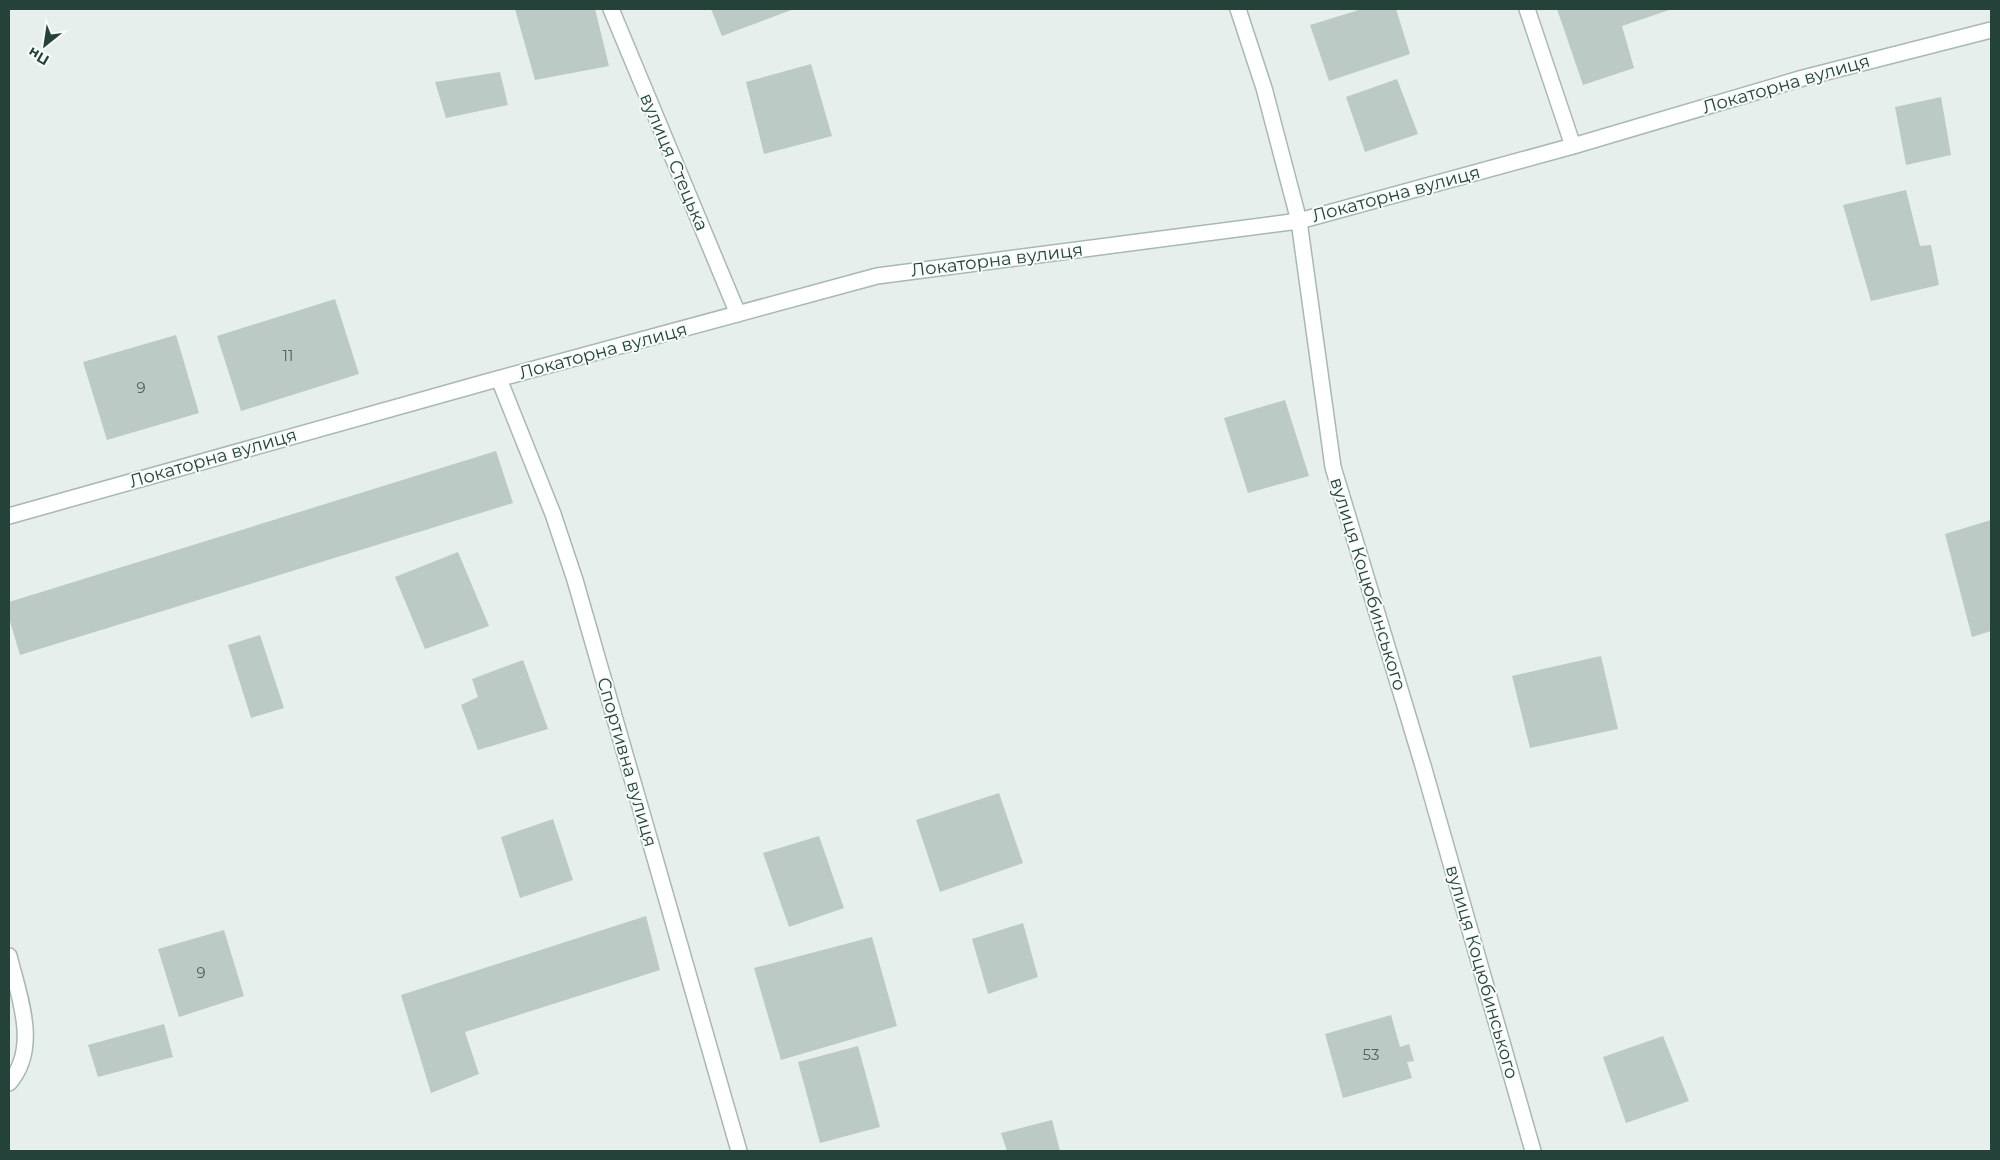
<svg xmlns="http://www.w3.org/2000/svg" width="2000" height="1160" font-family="Montserrat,sans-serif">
<rect width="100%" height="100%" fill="#e6efeb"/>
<g fill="#bbcac4">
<polygon points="515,9 595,9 609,66 535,80"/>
<polygon points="711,9 794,9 722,36"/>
<polygon points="1362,9 1396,9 1410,54 1329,81 1310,25"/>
<polygon points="1557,9 1672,9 1622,26 1634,68 1583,85"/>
<polygon points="811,64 832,136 764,154 746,82"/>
<polygon points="500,72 508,105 446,118 435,82"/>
<polygon points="1397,79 1418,134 1365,152 1346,97"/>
<polygon points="1941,97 1951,155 1906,165 1895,107"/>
<polygon points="1906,190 1920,246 1931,245 1939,285 1871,301 1843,205"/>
<polygon points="335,299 359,374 241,411 217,336"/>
<polygon points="176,335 199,413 107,440 83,362"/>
<polygon points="1285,400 1309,476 1248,493 1224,418"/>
<polygon points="496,451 513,503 20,655 9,618 9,602"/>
<polygon points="1991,520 1991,631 1972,637 1945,534"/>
<polygon points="458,552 489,626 425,649 395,577"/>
<polygon points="260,635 284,708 251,718 228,645"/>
<polygon points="1601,656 1618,729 1530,748 1512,676"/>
<polygon points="523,660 548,729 478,750 461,705 478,697 472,679"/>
<polygon points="999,793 1023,863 940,892 916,820"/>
<polygon points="553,819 573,880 520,898 501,837"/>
<polygon points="819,836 844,908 789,927 763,853"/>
<polygon points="646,916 660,970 465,1032 479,1074 431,1093 401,995"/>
<polygon points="1023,923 1038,977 988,994 972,939"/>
<polygon points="224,930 244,996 179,1017 158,949"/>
<polygon points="872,937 897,1026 781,1060 754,968"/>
<polygon points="1391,1015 1400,1047 1409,1044 1414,1061 1407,1062 1412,1078 1343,1098 1325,1034"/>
<polygon points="164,1024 173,1057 98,1077 88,1045"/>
<polygon points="1663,1036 1689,1101 1626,1123 1603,1057"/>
<polygon points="858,1046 880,1127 820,1143 798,1062"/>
<polygon points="1052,1120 1060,1151 1007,1151 1001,1133"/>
</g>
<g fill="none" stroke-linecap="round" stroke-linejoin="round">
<defs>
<g id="street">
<polyline points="611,9 738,314"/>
<polyline points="1238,9 1264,88 1299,221 1333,467 1424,769 1533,1151"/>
<polyline points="1527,9 1573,146"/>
<polyline points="499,379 553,514 575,580 739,1151"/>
<polyline points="9,516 490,381 877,276 1299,221 1573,146 1803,78 1991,30"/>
<path d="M9 956C19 996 40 1048 9 1083"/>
</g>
</defs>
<use href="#street" stroke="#a8b8b2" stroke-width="18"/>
<use href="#street" stroke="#fff" stroke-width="15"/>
</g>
<g text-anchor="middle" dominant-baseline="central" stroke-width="4" stroke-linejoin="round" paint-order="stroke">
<g font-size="15" fill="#4a645c">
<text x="288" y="355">11</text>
<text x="141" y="387">9</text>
<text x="201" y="972">9</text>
<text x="1371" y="1054">53</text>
</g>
<g font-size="18" fill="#24423a" stroke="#f7fbf9">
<text transform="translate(1786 84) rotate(-16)">Локаторна вулиця</text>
<text transform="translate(674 162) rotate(67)">вулиця Стецька</text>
<text transform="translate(1396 194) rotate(-15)">Локаторна вулиця</text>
<text transform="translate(997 260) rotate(-7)">Локаторна вулиця</text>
<text transform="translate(603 351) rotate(-15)">Локаторна вулиця</text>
<text transform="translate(213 458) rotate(-16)">Локаторна вулиця</text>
<text transform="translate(1368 584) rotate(73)">вулиця Коцюбинського</text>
<text transform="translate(627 762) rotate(74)">Спортивна вулиця</text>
<text transform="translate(1482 972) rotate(74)">вулиця Коцюбинського</text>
</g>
</g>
<rect width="2000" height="1160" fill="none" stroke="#24423a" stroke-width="20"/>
<g transform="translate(45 45) rotate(210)" stroke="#f7fbf9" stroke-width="4" paint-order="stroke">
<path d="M0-4L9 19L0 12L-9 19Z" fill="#24423a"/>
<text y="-8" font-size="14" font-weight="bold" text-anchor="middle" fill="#24423a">Пн</text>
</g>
</svg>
